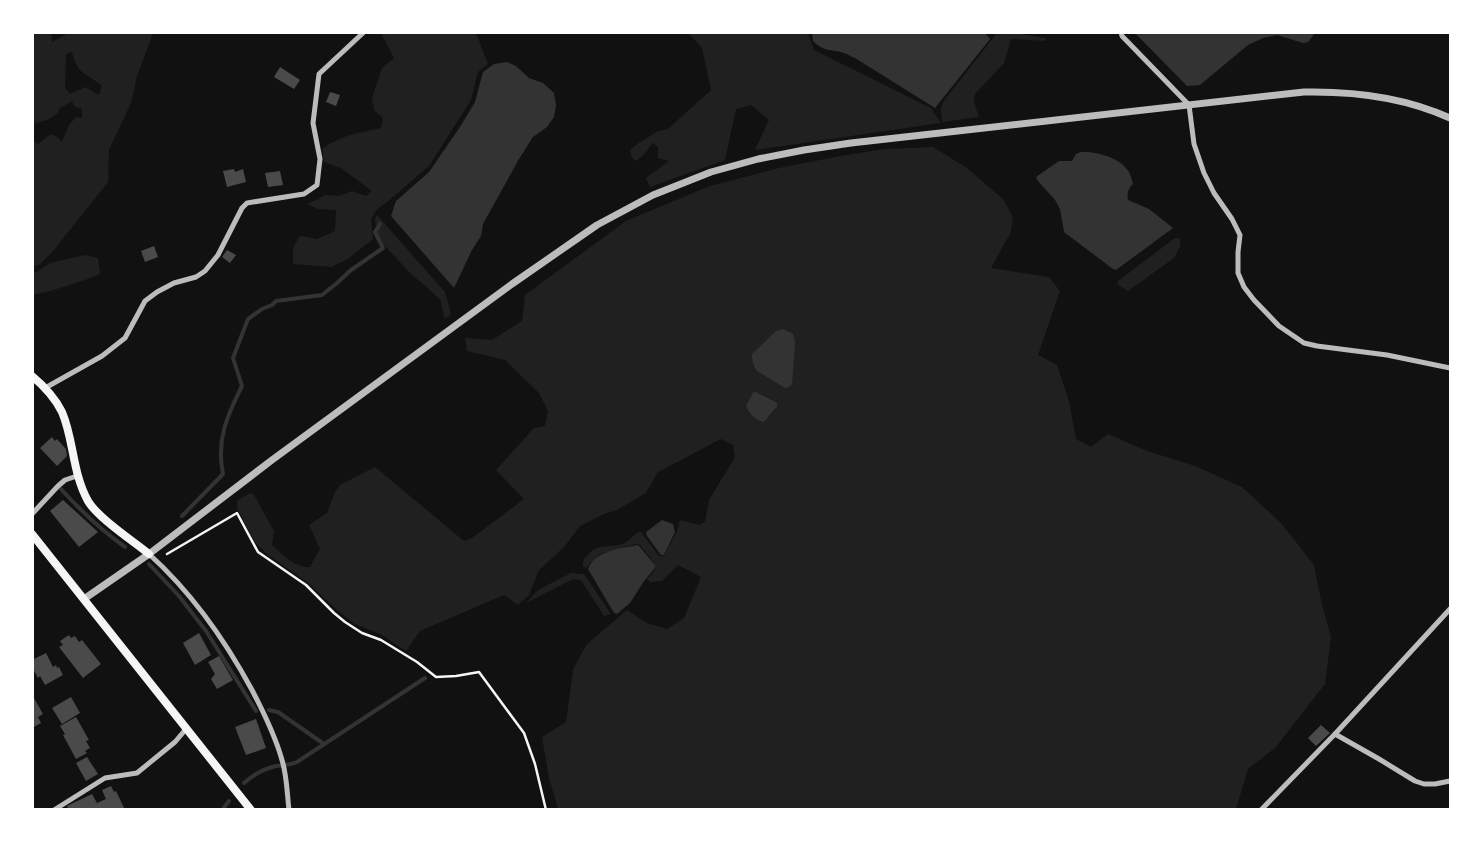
<svg xmlns="http://www.w3.org/2000/svg" width="1483" height="842" font-family="'Fira Sans Condensed',sans-serif">
<rect width="100%" height="100%" fill="#111"/>
<g fill="#202020" fill-rule="evenodd">
<path d="M33 32 51 33 52 42 65 35 67 33H153L137 76 131 103 109 150 108 182 53 251 39 265 33 266 35 273 50 263 85 255 98 258 100 274C78 283 56 290 33 295V141L38 144 51 134 57 137 62 142 69 125 76 117 82 118V109L74 106 72 101 60 108 57 114 47 120 33 124ZM72 52C77 75 86 72 102 86L99 95 85 87 70 94 65 88 66 54Z"/>
<path d="M381 33H476L488 64 478 72 471 100 429 166 386 203 377 209 371 219 373 239 349 258 332 267 293 264V248L300 236 317 239 335 231 336 210 318 209 307 204 319 199 325 195 339 196 352 191 366 196 372 191 341 168 324 162 322 149C341 135 359 133 381 128L383 118 374 110 372 98 382 68 394 58Z"/>
<path d="M688 33H808L814 50 931 108 941 123 755 150 769 120 751 105 736 109 725 160 650 187 646 178 669 161 658 158V147L653 143C646 150 644 157 635 161L631 155 630 150 637 144 658 131 668 129 711 90 702 48Z"/>
<polygon points="997,33 1015,33 1046,38 1045,41 1011,39 1004,63 975,94 974,102 979,117 942,122 941,109 943,102"/>
<path d="M933 147 967 168 1003 199 1013 217 1011 232 991 268 1049 277 1060 291 1038 355 1057 365 1069 401 1076 439 1091 447 1108 434 1147 451 1195 466 1242 487 1281 523 1314 565 1322 605 1331 637 1325 684 1275 748 1248 769 1236 809H558L549 778 542 737 566 722 573 670 586 645 627 610 647 623 667 629 684 618 701 577 678 565 662 581 650 582 647 579 655 570V564L640 545 636 544 600 554 586 568 583 565C583 560 584 559 588 555 597 543 610 548 622 544 628 542 633 536 638 532H641L659 556H664L677 531 680 520 699 525 705 522 709 500 735 457 733 445 721 439 658 472 646 493 617 510 604 514 580 526 564 547 539 570 529 595 518 605 504 595 420 631 406 651 382 635 355 624 337 610 307 582 267 554 254 541 237 508V501L250 493 254 495 274 531 272 545C283 555 295 568 310 567L320 549 309 525 327 513 334 494 340 485 375 467 464 541 472 538 524 499 496 470 534 428 545 426 548 411 539 393 505 360 467 351 465 338 492 340 522 321 525 295 626 221 710 186 779 168 835 157 884 149ZM746 406 777 408 764 422C756 422 748 413 746 406Z"/>
<polygon points="377,215 445,292 451,314 445,319 440,299 409,272 377,237 375,219"/>
<polygon points="1175,238 1178,238 1180,239 1180,247 1174,258 1128,291 1117,284 1118,281"/>
<polygon points="571,573 584,574 611,614 604,616 581,580 573,579 526,603 538,590"/>
</g>
<g fill="#333">
<path d="M985 33 990 39 935 108 855 58C851 57 848 54 844 53 831 49 824 52 813 41L812 33Z"/>
<polygon points="1135,33 1315,33 1308,42 1303,43 1277,35 1263,38 1248,45 1200,85 1187,86"/>
<polygon points="507,62 516,66 529,78 543,83 554,93 556,105 554,117 547,127 533,137 519,159 483,224 481,236 472,250 454,288 391,216 396,201 429,172 460,127 475,102 483,72 494,64"/>
<path d="M1081 152C1097 151 1121 158 1129 172 1131 176 1132 180 1133 184 1128 189 1127 193 1128 200L1149 209 1173 228 1116 270 1113 269 1064 232 1060 209 1055 200 1038 181 1036 177 1059 161H1072L1076 154Z"/>
<path d="M783 329 793 334 795 342 792 384 789 387 785 388 757 371C753 366 752 360 752 354L776 331Z"/>
<path d="M754 391 777 403V407L764 422C757 422 748 413 746 406Z"/>
<polygon points="662,520 673,524 675,532 664,555 661,555 647,536 646,532"/>
<path d="M637 545 639 546 655 565V568L644 581 630 603 617 614 614 613 588 569C596 550 620 549 637 545Z"/>
</g>
<g fill="none" stroke-linecap="round" stroke-linejoin="round">
<g stroke="#333" stroke-width="4">
<path d="M60 488C80 510 101 530 125 547"/>
<path d="M182 516 223 474C216 440 227 416 242 386L233 358 248 319 262 309 272 305 276 301 322 295 337 283 351 270 383 248 375 232 380 224"/>
<polyline points="149,564 179,596 206,631 256,711"/>
<polyline points="269,710 278,712 324,744"/>
<path d="M244 783C254 774 263 769 276 766 284 765 290 765 297 762L425 678"/>
<polyline points="222,810 229,801"/>
</g>
</g>
<g fill="#4a4a4a">
<polygon points="280,67 300,80 294,89 274,77"/>
<polygon points="330,92 340,95 336,106 326,102"/>
<polygon points="234,169 235,172 243,169 246,182 227,187 223,171"/>
<polygon points="280,171 283,185 268,187 265,173"/>
<polygon points="154,246 158,257 145,262 141,251"/>
<polygon points="227,250 236,255 230,263 222,257"/>
<polygon points="52,437 55,441 57,439 66,449 67,456 57,466 40,448"/>
<polygon points="63,500 98,532 79,547 50,511"/>
<polygon points="199,633 211,655 195,665 183,643"/>
<polygon points="69,635 71,638 75,636 79,642 82,640 101,664 83,678 59,647 63,645 60,641"/>
<polygon points="46,653 53,667 56,665 57,668 59,667 63,675 45,685 40,676 38,678 32,667 32,660"/>
<polygon points="219,656 233,680 217,689 211,679 215,674 208,662"/>
<polygon points="71,697 80,713 62,724 52,708"/>
<polygon points="34,698 43,714 38,717 41,723 32,728 32,699"/>
<polygon points="76,717 89,740 86,741 90,748 85,751 87,753 76,759 63,735 65,734 60,726"/>
<polygon points="256,719 266,748 246,755 235,727"/>
<polygon points="1321,725 1330,733 1316,746 1308,738"/>
<polygon points="87,757 98,774 86,781 76,763"/>
<polygon points="111,786 114,792 116,791 125,810 69,810 67,806 92,794 97,803 106,799 102,790"/>
</g>
<g fill="none" stroke-linecap="round" stroke-linejoin="round">
<polyline stroke="#f5f5f5" stroke-width="2.5" points="167,554 237,513 258,552 306,585 334,613 345,622 362,633 381,640 417,662 436,677 456,676 479,672 524,733 535,764 546,810"/>
<g stroke="#bcbcbc" stroke-width="5">
<polyline points="1121,32 1122,36 1189,105 1194,144 1204,173 1214,193 1232,219 1240,235 1238,252 1238,273 1244,287 1254,300 1279,326 1304,343 1317,346 1387,355 1450,368"/>
<polyline points="45,388 102,356 125,338 145,301 157,292 174,283 196,277 205,271 218,255 242,208 247,203 304,194 317,185 320,159 313,123 319,74 364,32"/>
<polyline points="32,514 58,486 65,480 77,476"/>
<path d="M149 554C191 592 225 640 252 690 264 713 275 735 282 760 287 776 287 793 289 810"/>
<polyline points="1335,734 1379,759 1415,781 1424,784 1435,784 1450,781"/>
<polyline points="54,810 105,778 137,773 175,742 186,729"/>
<polyline points="1261,810 1335,734 1450,609"/>
</g>
<path stroke="#bcbcbc" stroke-width="7" d="M84 599 149 554 272 460 512 284 597 225 653 195 711 172 758 159 804 150 851 143 1304 92C1355 91 1404 97 1450 118"/>
<g stroke="#f5f5f5" stroke-width="8">
<path d="M32 376C44 386 55 398 62 412 74 440 72 472 88 501 97 517 133 541 149 554"/>
<polyline points="32,534 251,810"/>
</g>
</g>
<rect width="1483" height="842" fill="none" stroke="#ffffff" stroke-width="68"/>
</svg>
